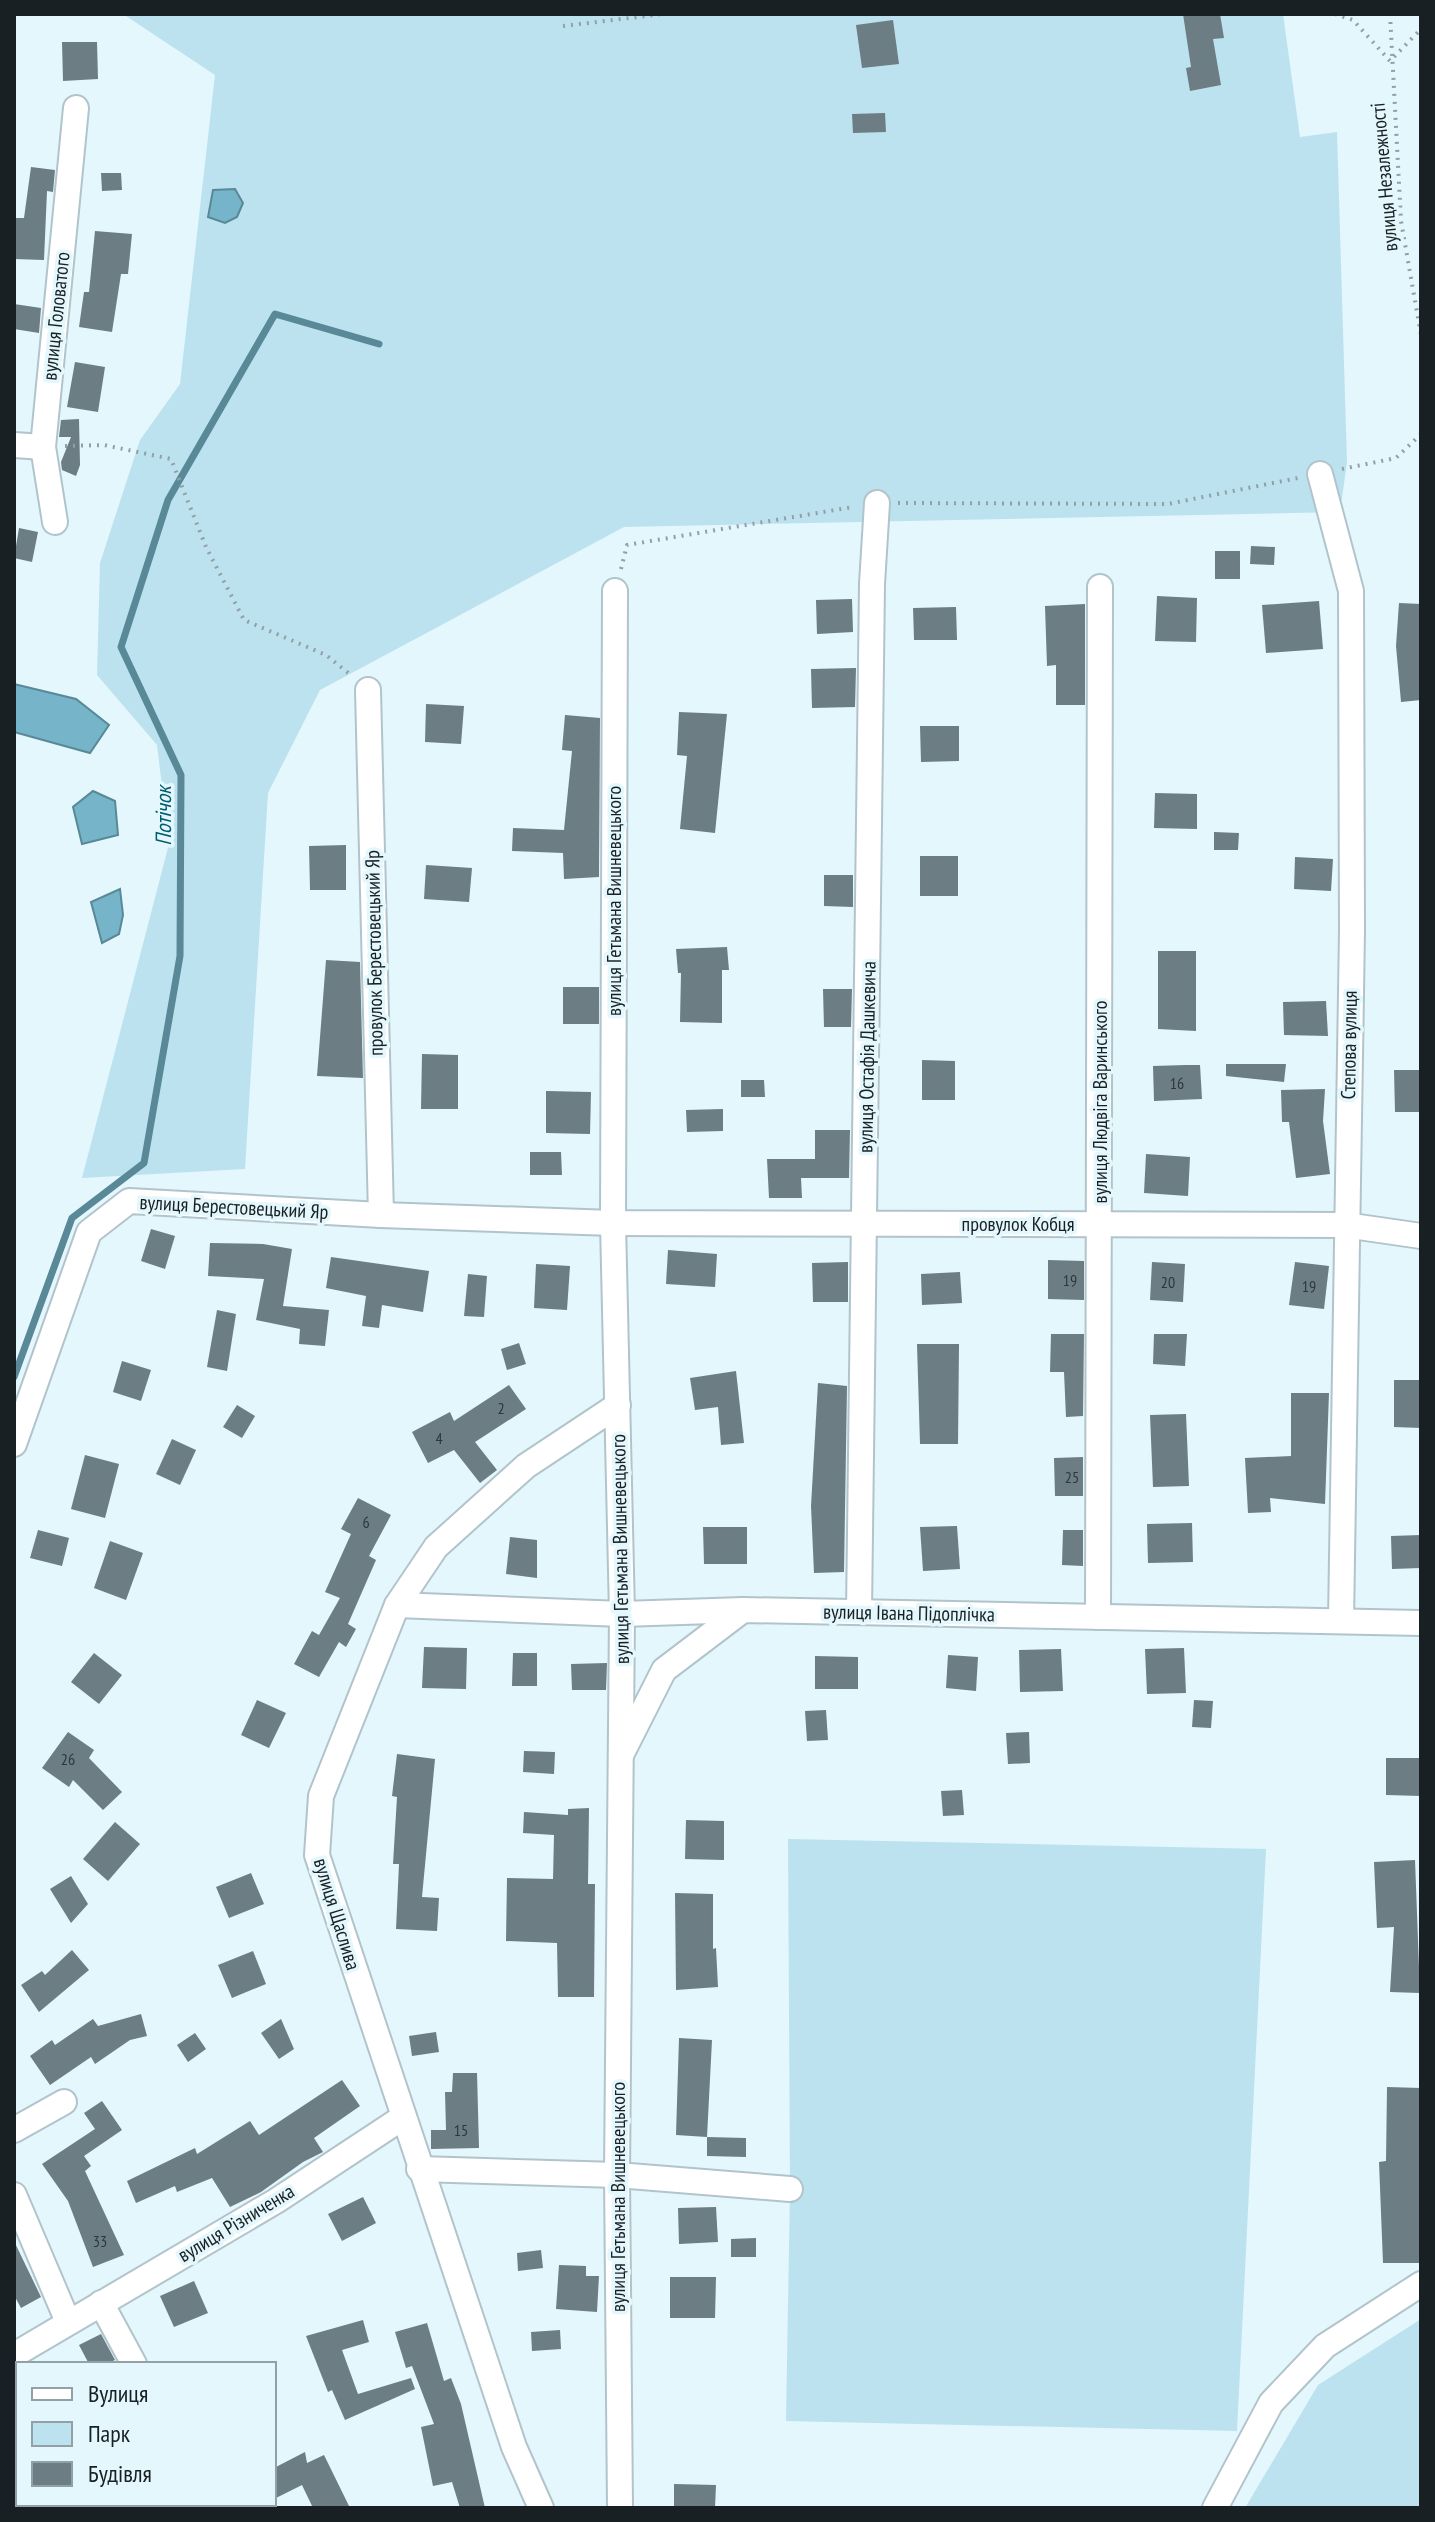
<svg xmlns="http://www.w3.org/2000/svg" width="1435" height="2522" font-family="'PT Sans Narrow',sans-serif">
<rect width="100%" height="100%" fill="#e3f7fd"/>
<g fill="#bce2ef">
<polygon points="123,14 1283,14 1300,137 1337,132 1347,462 1340,512 624,527 320,690 268,793 245,1169 82,1178 169,844 157,745 97,675 100,563 140,440 180,384 215,75"/>
<polygon points="788,1839 1266,1849 1237,2431 786,2421 790,2189"/>
<polygon points="1421,2319 1421,2508 1245,2508 1318,2385"/>
</g>
<g fill="#75b4c9" stroke="#598897" stroke-width="2">
<polygon points="235,189 243,203 237,217 225,223 208,217 213,190"/>
<polygon points="14,684 76,699 109,725 90,753 14,732"/>
<polygon points="93,791 115,801 118,835 82,844 73,807"/>
<polygon points="120,889 123,915 119,934 102,943 91,902"/>
</g>
<g fill="none" stroke-linecap="round" stroke-linejoin="round">
<polyline stroke="#598897" stroke-width="7" points="14,1377 72,1218 144,1163 180,956 181,775 121,647 168,500 275,314 379,344"/>
</g>
<g fill="#6c7d83">
<polygon points="1183,14 1220,14 1224,38 1213,39 1221,85 1190,91 1186,68 1191,67"/>
<polygon points="893,20 899,64 862,68 856,25"/>
<polygon points="62,42 97,42 98,79 63,81"/>
<polygon points="885,113 886,132 853,133 852,114"/>
<polygon points="31,167 55,170 53,192 47,191 44,260 14,259 14,218 24,218"/>
<polygon points="101,173 121,173 122,190 102,191"/>
<polygon points="95,231 132,234 128,274 121,274 112,332 79,327 84,292 89,292"/>
<polygon points="14,304 41,308 39,333 14,329"/>
<polygon points="75,362 105,367 98,412 67,407"/>
<polygon points="79,419 80,465 76,476 62,470 61,462 71,437 59,437 61,420"/>
<polygon points="19,528 38,532 32,562 14,558"/>
<polygon points="1251,546 1275,547 1274,565 1250,564"/>
<rect x="1215" y="551" width="25" height="28"/>
<polygon points="1157,596 1197,598 1196,642 1155,641"/>
<polygon points="852,599 853,632 817,634 816,600"/>
<polygon points="1319,601 1323,649 1266,653 1262,605"/>
<polygon points="1399,603 1421,604 1421,700 1401,702 1396,646"/>
<polygon points="1085,604 1085,705 1056,705 1056,665 1047,666 1045,606"/>
<polygon points="956,607 957,640 914,640 913,608"/>
<polygon points="856,668 855,707 812,708 811,669"/>
<polygon points="426,704 464,706 461,744 425,742"/>
<polygon points="679,712 727,714 715,833 680,829 687,756 677,755"/>
<polygon points="565,715 600,718 599,877 564,879 563,853 512,851 513,828 564,830 572,751 562,750"/>
<polygon points="920,726 959,726 959,761 921,762"/>
<polygon points="1155,793 1197,794 1197,829 1154,828"/>
<polygon points="1214,832 1239,833 1238,850 1214,850"/>
<polygon points="346,845 346,890 310,890 309,846"/>
<rect x="920" y="856" width="38" height="40"/>
<polygon points="1295,857 1333,859 1331,891 1294,889"/>
<polygon points="426,865 472,868 469,902 424,899"/>
<polygon points="824,875 853,875 853,907 824,906"/>
<polygon points="727,947 729,970 722,970 722,1023 680,1022 681,973 678,973 676,949"/>
<polygon points="1158,951 1196,951 1196,1031 1158,1029"/>
<polygon points="326,960 360,962 363,1078 317,1076"/>
<rect x="563" y="987" width="36" height="37"/>
<polygon points="823,989 852,989 851,1027 824,1027"/>
<polygon points="1326,1001 1328,1036 1284,1035 1283,1002"/>
<polygon points="422,1054 458,1055 458,1109 421,1109"/>
<polygon points="922,1060 955,1061 955,1100 922,1100"/>
<polygon points="1226,1064 1286,1064 1284,1082 1226,1076"/>
<polygon points="1186,1065 1200,1065 1202,1099 1154,1101 1153,1066"/>
<polygon points="1394,1070 1421,1070 1421,1112 1395,1112"/>
<polygon points="741,1080 764,1080 765,1097 741,1097"/>
<polygon points="1325,1089 1323,1121 1330,1174 1296,1178 1289,1122 1282,1122 1281,1090"/>
<polygon points="546,1091 591,1092 590,1134 546,1133"/>
<polygon points="723,1109 723,1131 687,1132 686,1110"/>
<polygon points="815,1130 850,1130 849,1178 801,1178 802,1198 769,1198 767,1159 815,1159"/>
<polygon points="530,1152 561,1152 562,1175 530,1175"/>
<polygon points="1146,1154 1190,1157 1188,1196 1144,1193"/>
<polygon points="151,1229 175,1236 165,1269 141,1261"/>
<polygon points="210,1243 263,1244 292,1249 283,1306 329,1310 325,1346 299,1344 300,1329 256,1320 264,1279 208,1276"/>
<polygon points="668,1250 717,1254 715,1287 666,1284"/>
<polygon points="331,1257 429,1271 423,1312 382,1305 379,1328 362,1326 366,1296 326,1288"/>
<polygon points="1048,1260 1084,1261 1084,1300 1048,1299"/>
<polygon points="848,1262 848,1302 813,1302 812,1263"/>
<polygon points="1152,1262 1185,1264 1183,1302 1150,1300"/>
<polygon points="1295,1262 1329,1266 1324,1309 1289,1305"/>
<polygon points="536,1264 570,1266 567,1310 534,1308"/>
<polygon points="960,1272 962,1303 922,1305 921,1274"/>
<polygon points="468,1274 487,1276 484,1317 464,1316"/>
<polygon points="217,1310 236,1314 227,1371 207,1367"/>
<polygon points="1051,1334 1084,1334 1083,1416 1066,1417 1064,1372 1050,1372"/>
<polygon points="1154,1334 1187,1334 1185,1366 1153,1364"/>
<polygon points="519,1343 526,1364 507,1370 501,1349"/>
<polygon points="917,1344 959,1344 958,1444 920,1444"/>
<polygon points="122,1361 151,1370 141,1401 113,1392"/>
<polygon points="736,1371 744,1443 721,1445 718,1407 695,1410 690,1378"/>
<polygon points="1394,1380 1421,1380 1421,1428 1394,1427"/>
<polygon points="818,1383 847,1386 844,1572 814,1573 811,1506"/>
<polygon points="509,1385 526,1409 475,1442 497,1470 480,1483 454,1450 428,1463 412,1432 450,1412 454,1421"/>
<polygon points="1291,1393 1329,1393 1325,1504 1270,1498 1271,1512 1248,1513 1245,1458 1291,1456"/>
<polygon points="237,1405 255,1416 242,1438 223,1427"/>
<polygon points="1186,1414 1189,1486 1153,1487 1150,1415"/>
<polygon points="172,1439 196,1450 180,1485 156,1474"/>
<polygon points="85,1455 119,1464 105,1518 71,1509"/>
<polygon points="1083,1457 1083,1496 1055,1496 1054,1458"/>
<polygon points="358,1498 391,1515 369,1556 376,1560 348,1624 356,1629 346,1647 339,1642 319,1677 294,1664 312,1631 319,1635 340,1598 325,1592 351,1534 341,1529"/>
<polygon points="1192,1523 1193,1562 1148,1563 1147,1524"/>
<polygon points="957,1526 960,1569 923,1571 920,1527"/>
<polygon points="703,1527 747,1527 747,1564 704,1564"/>
<polygon points="38,1530 69,1538 62,1566 30,1558"/>
<polygon points="1063,1530 1083,1530 1083,1566 1062,1565"/>
<polygon points="1421,1535 1421,1568 1392,1569 1391,1536"/>
<polygon points="510,1537 537,1540 537,1578 506,1574"/>
<polygon points="110,1541 143,1553 126,1600 94,1588"/>
<polygon points="424,1647 467,1648 466,1689 422,1688"/>
<polygon points="1184,1648 1186,1693 1147,1694 1145,1649"/>
<polygon points="1061,1649 1063,1691 1020,1692 1019,1650"/>
<polygon points="94,1653 122,1675 99,1704 71,1682"/>
<polygon points="513,1653 537,1653 537,1686 512,1686"/>
<polygon points="948,1655 978,1657 976,1691 946,1688"/>
<polygon points="815,1656 858,1657 858,1689 815,1689"/>
<polygon points="607,1663 606,1690 572,1690 571,1664"/>
<polygon points="257,1700 286,1713 269,1748 241,1735"/>
<polygon points="1194,1700 1213,1701 1211,1728 1192,1727"/>
<polygon points="826,1710 828,1740 807,1741 805,1711"/>
<polygon points="68,1732 94,1750 89,1758 122,1792 103,1810 73,1780 69,1787 42,1768"/>
<polygon points="1029,1732 1030,1763 1008,1764 1006,1733"/>
<polygon points="524,1751 555,1752 554,1774 523,1772"/>
<polygon points="397,1754 435,1759 422,1897 439,1898 437,1931 396,1929 399,1864 393,1864 397,1797 392,1796"/>
<polygon points="1386,1758 1421,1758 1421,1796 1386,1795"/>
<polygon points="962,1790 964,1815 943,1816 941,1791"/>
<polygon points="589,1808 588,1884 595,1884 594,1997 558,1997 557,1943 506,1941 507,1878 553,1879 554,1835 523,1833 524,1812 568,1815 568,1809"/>
<polygon points="686,1820 724,1821 724,1860 685,1859"/>
<polygon points="115,1822 140,1844 108,1881 83,1859"/>
<polygon points="1415,1860 1420,1993 1390,1992 1394,1927 1377,1928 1374,1862"/>
<polygon points="251,1873 264,1904 229,1918 216,1887"/>
<polygon points="71,1876 88,1904 71,1923 50,1889"/>
<polygon points="675,1893 713,1894 713,1949 716,1948 718,1987 676,1990"/>
<polygon points="72,1950 89,1970 39,2012 21,1985 42,1971 45,1975"/>
<polygon points="253,1951 266,1984 232,1998 218,1965"/>
<polygon points="141,2014 147,2036 130,2040 95,2064 91,2057 50,2085 30,2056 52,2040 55,2045 93,2019 98,2026"/>
<polygon points="281,2019 294,2049 279,2059 261,2033"/>
<polygon points="436,2032 439,2052 412,2056 409,2036"/>
<polygon points="195,2033 206,2049 188,2062 177,2045"/>
<polygon points="679,2038 712,2040 707,2137 676,2135"/>
<polygon points="453,2073 477,2073 479,2148 431,2149 431,2130 446,2130 445,2092 452,2092"/>
<polygon points="342,2080 360,2106 314,2138 323,2152 303,2162 261,2192 230,2207 212,2178 177,2192 175,2186 136,2203 127,2181 195,2148 197,2154 250,2121 259,2135"/>
<polygon points="1387,2087 1421,2088 1421,2263 1383,2263 1379,2162 1386,2161"/>
<polygon points="102,2101 122,2130 84,2156 91,2166 85,2171 124,2255 93,2267 68,2201 42,2164 95,2129 84,2113"/>
<polygon points="707,2137 746,2138 746,2157 707,2156"/>
<polygon points="363,2197 376,2223 342,2241 328,2214"/>
<polygon points="716,2207 718,2242 679,2244 678,2208"/>
<polygon points="756,2238 756,2257 731,2257 731,2239"/>
<polygon points="14,2241 41,2297 21,2308 14,2295"/>
<polygon points="541,2250 543,2268 518,2271 517,2253"/>
<polygon points="559,2265 586,2266 586,2276 599,2276 597,2312 556,2309"/>
<polygon points="670,2277 716,2277 715,2318 670,2318"/>
<polygon points="194,2281 208,2313 174,2327 160,2296"/>
<polygon points="363,2320 369,2342 342,2350 358,2394 411,2378 415,2389 345,2420 332,2390 328,2392 306,2336"/>
<polygon points="427,2323 444,2381 451,2378 461,2404 485,2508 460,2508 452,2482 433,2486 421,2427 434,2424 412,2366 406,2368 395,2332"/>
<polygon points="560,2330 561,2349 532,2351 531,2332"/>
<polygon points="101,2334 115,2360 106,2364 89,2364 79,2345"/>
<polygon points="305,2452 307,2463 324,2455 350,2508 313,2508 302,2485 274,2499 274,2468"/>
<polygon points="674,2484 716,2485 715,2508 674,2508"/>
</g>
<g fill="none" stroke-linecap="round" stroke-linejoin="round">
<defs>
<g id="minor">
<polyline points="14,445 43,447"/>
<polyline points="1320,474 1351,591 1352,930 1341,1621"/>
<polyline points="55,522 43,447 76,108"/>
<polyline points="615,591 613,1223 622,1614 617,2175 620,2508"/>
<polyline points="368,690 381,1215"/>
<polyline points="14,1444 89,1232 129,1201 381,1215 613,1223 1345,1225 1421,1236"/>
<polyline points="397,1605 622,1614 743,1610 1421,1623"/>
<polyline points="859,1612 872,584 877,503"/>
<polyline points="1098,1617 1100,587"/>
<polyline points="622,1753 664,1670 743,1610"/>
<polyline points="14,2130 64,2102"/>
<polyline points="419,2169 617,2175 790,2189"/>
<polyline points="14,2195 68,2322"/>
<polyline points="101,2303 134,2364"/>
<polyline points="14,2355 276,2201 402,2118"/>
<polyline points="208,2504 211,2508"/>
<polyline points="541,2508 514,2447 317,1855 321,1796 397,1605 436,1547 526,1466 618,1405"/>
<polyline points="1215,2508 1271,2403 1325,2346 1421,2284"/>
</g>
</defs>
<use href="#minor" stroke="#b2c4cb" stroke-width="28"/>
<g stroke="#91a0a5" stroke-width="4" stroke-dasharray="2 6" stroke-linecap="butt">
<polyline points="1335,14 1353,20 1390,61 1421,29"/>
<polyline points="1390,14 1401,221 1421,335"/>
<polyline points="563,26 663,14"/>
<polyline points="65,446 104,445 171,459 206,547 244,620 326,655 352,676"/>
<polyline points="1342,469 1396,458 1421,434"/>
<polyline points="898,503 1168,504 1298,478"/>
<polyline points="621,569 627,545 853,507"/>
</g>
<use href="#minor" stroke="#fff" stroke-width="24"/>
</g>
<g text-anchor="middle" dominant-baseline="central" stroke-width="7" stroke-linejoin="round" paint-order="stroke">
<g font-size="16" fill="#2e373b">
<text x="1177" y="1083">16</text>
<text x="1070" y="1280">19</text>
<text x="1168" y="1282">20</text>
<text x="1309" y="1286">19</text>
<text x="501" y="1408">2</text>
<text x="439" y="1438">4</text>
<text x="1072" y="1477">25</text>
<text x="366" y="1522">6</text>
<text x="68" y="1759">26</text>
<text x="461" y="2130">15</text>
<text x="100" y="2241">33</text>
</g>
<g font-size="20" fill="#192023" stroke="#e3f7fd">
<text transform="translate(1384 177) rotate(-95)">вулиця Незалежності</text>
<text transform="translate(56 316) rotate(-84)">вулиця Головатого</text>
<text transform="translate(614 901) rotate(-90)">вулиця Гетьмана Вишневецького</text>
<text transform="translate(374 953) rotate(-91)">провулок Берестовецький Яр</text>
<text transform="translate(1349 1045) rotate(-89)">Степова вулиця</text>
<text transform="translate(867 1057) rotate(-89)">вулиця Остафія Дашкевича</text>
<text transform="translate(1100 1102) rotate(-90)">вулиця Людвіга Варинського</text>
<text transform="translate(234 1207) rotate(3)">вулиця Берестовецький Яр</text>
<text x="1018" y="1224">провулок Кобця</text>
<text transform="translate(620 1549) rotate(-91)">вулиця Гетьмана Вишневецького</text>
<text transform="translate(909 1613) rotate(1)">вулиця Івана Підоплічка</text>
<text transform="translate(337 1914) rotate(73)">вулиця Щаслива</text>
<text transform="translate(618 2197) rotate(-90)">вулиця Гетьмана Вишневецького</text>
<text transform="translate(236 2223) rotate(-31)">вулиця Різниченка</text>
</g>
<g font-size="22" font-style="italic" fill="#005c71" stroke="#e3f7fd">
<text transform="translate(163 816) rotate(-90)">Потічок</text>
</g>
</g>
<rect width="1435" height="2522" fill="none" stroke="#192023" stroke-width="32"/>
<rect x="16" y="2362" width="260" height="144" fill="#e3f7fd" stroke="#92a1a6" stroke-width="2"/>
<rect x="32" y="2388" width="40" height="12" fill="#ffffff" stroke="#92a1a6" stroke-width="2"/>
<text x="88" y="2402" font-size="24" fill="#192023">Вулиця</text>
<rect x="32" y="2422" width="40" height="24" fill="#bce2ef" stroke="#92a1a6" stroke-width="2"/>
<text x="88" y="2442" font-size="24" fill="#192023">Парк</text>
<rect x="32" y="2462" width="40" height="24" fill="#6c7d83" stroke="#92a1a6" stroke-width="2"/>
<text x="88" y="2482" font-size="24" fill="#192023">Будівля</text>
</svg>
